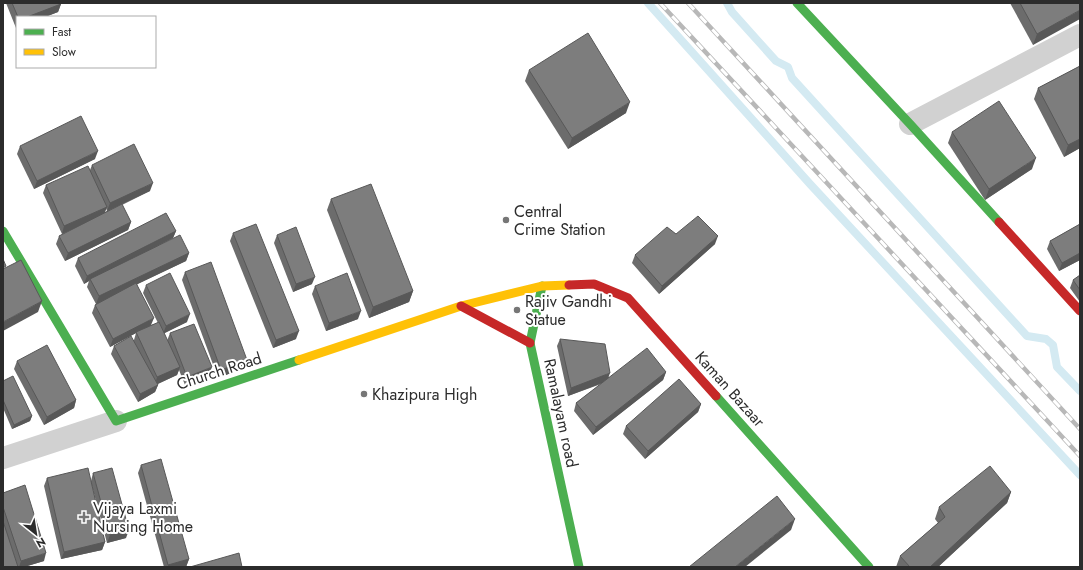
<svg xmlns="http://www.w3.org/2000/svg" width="1083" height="570" font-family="Jost,sans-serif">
<rect width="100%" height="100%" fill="#fff"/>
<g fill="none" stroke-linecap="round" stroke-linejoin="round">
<g stroke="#d4eaf2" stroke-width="8">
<polyline points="648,3 810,184 1080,475"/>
<polyline points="727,3 732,12 776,61 788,67 792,78 1027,336 1046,339 1053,345 1057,367 1080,391"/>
</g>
<g stroke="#d1d1d1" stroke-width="22">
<polyline points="910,124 1080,35"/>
<polyline points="3,458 116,421"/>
</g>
<g stroke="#4caf50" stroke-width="9">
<polyline points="797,3 910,124 999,222"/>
<polyline points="3,231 116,421 299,360"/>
<polyline points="542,286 530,343 579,567"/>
<polyline points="716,396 869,567"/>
</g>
<polyline stroke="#ffc107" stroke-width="9" points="299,360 461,306 542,286 569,285"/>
<g stroke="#c62828" stroke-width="9">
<polyline points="999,222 1080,311"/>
<polyline points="569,285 594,284 628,298 716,396"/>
<polyline points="461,306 530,343"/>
</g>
<defs>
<g id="rail">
<polyline points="660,3 1080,456"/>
<polyline points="688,3 1080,429"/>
</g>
</defs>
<use href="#rail" stroke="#b8b8b8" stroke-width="4.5"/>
<use href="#rail" stroke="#fff" stroke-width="3" stroke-dasharray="9" stroke-linecap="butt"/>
</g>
<g fill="#6c6c6c" fill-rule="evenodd">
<polygon points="6,3 61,3 61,4 58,12 45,17 17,17 17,28 16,28"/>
<polygon points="1010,3 1080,3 1033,45"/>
<polygon points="1080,66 1080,148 1064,157 1034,99 1038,88"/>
<polygon points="529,70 626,113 568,149 525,81"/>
<polygon points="952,132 1032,169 985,200 948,143"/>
<polygon points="20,146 95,159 34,189 17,154"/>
<path d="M92 165 150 191 122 205 131 222 128 230 65 261 56 244 59 236 78 226 62 234 43 193 46 185 90 170ZM106 208 107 211 104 213Z"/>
<polygon points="331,199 413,291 409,302 369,318 327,210"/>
<polygon points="1080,224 1080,260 1059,271 1047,249 1050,241"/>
<polygon points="176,231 173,238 157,246 189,253 186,261 137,284 151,325 158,323 143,293 146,285 187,322 164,333 167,341 170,333 209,375 185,385 179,370 177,375 158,384 158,385 155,392 138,402 111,354 114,346 134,340 136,333 110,347 92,313 95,305 96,304 87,287 89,281 84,284 75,266 78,258"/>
<polygon points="233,233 296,339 273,348 230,241"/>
<polygon points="676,234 715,244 659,294 632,263 635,255"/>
<polygon points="277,235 312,284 293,292 274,243"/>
<polygon points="185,272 247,360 244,368 218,378 182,280"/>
<polygon points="1080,275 1080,302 1070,288 1073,280"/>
<polygon points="315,286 358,319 326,331 312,294"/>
<polygon points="560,339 609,377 666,372 663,380 593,435 574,411 576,403 601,384 568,396 557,346"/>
<polygon points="17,361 76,400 74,408 44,425 14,369"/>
<polygon points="3,381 32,416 30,421 12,429 3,408"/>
<polygon points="701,404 698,412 645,459 623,434 626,426"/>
<polygon points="141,465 189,559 186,567 164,567 138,473"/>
<polygon points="93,473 126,538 107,543 91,482 105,542 102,550 61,559 44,486 47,478 91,481"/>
<polygon points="1011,492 1007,503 938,567 896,567 900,556 938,523 935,519 939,507"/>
<polygon points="3,493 44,561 24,567 3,567"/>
</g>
<g fill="#585858">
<polygon points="61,4 58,12 45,17 27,17"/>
<polygon points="1080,10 1080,19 1033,45 1037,34"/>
<polygon points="630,102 626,113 568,149 572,138"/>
<polygon points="1080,139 1080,148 1064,157 1068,145"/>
<polygon points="98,151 95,159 34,189 37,181"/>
<polygon points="1036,158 1032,169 985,200 989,189"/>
<polygon points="153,183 150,191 107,211 110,203"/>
<polygon points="107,207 104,215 62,234 64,226"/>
<polygon points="131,222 128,230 65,261 68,253"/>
<polygon points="176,231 173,238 91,280 90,279 89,281 84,284 87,276"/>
<polygon points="718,236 715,244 659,294 662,286"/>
<polygon points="189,253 186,261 96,304 99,296"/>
<polygon points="1080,253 1080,260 1059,271 1062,263"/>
<polygon points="315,277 312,284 293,292 296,284"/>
<polygon points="413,291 409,302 369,318 373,307"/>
<polygon points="42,301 38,312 3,331 3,322"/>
<polygon points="361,311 358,319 326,331 329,323"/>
<polygon points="190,314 187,322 163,334 166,326"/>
<polygon points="154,318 151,325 110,347 113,339"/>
<polygon points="299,331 296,339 273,348 276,340"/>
<polygon points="247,360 244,368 218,378 221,370"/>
<polygon points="180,367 177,375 155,385 157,377"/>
<polygon points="212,367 209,375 185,385 187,377"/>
<polygon points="666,372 663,380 593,435 596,427"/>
<polygon points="610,373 607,381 568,396 571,388"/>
<polygon points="158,385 155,392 138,402 140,394"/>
<polygon points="76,400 74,408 44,425 47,417"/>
<polygon points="701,404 698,412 645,459 648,451"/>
<polygon points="32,416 30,421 12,429 14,425"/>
<polygon points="1011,492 1007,503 938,567 930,567"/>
<polygon points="795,519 791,530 745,567 735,567"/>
<polygon points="129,530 126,538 107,543 110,535"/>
<polygon points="105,542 102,550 61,559 64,552"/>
<polygon points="46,553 44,561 24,567 19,567 21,561"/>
<polygon points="189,559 186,567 168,567 168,565"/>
</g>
<g fill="#7d7d7d" stroke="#585858">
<polygon points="12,3 61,3 61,4 27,17 18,17"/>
<polygon points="1020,3 1080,3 1080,10 1037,34"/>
<polygon points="588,33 630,102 572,138 529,70"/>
<polygon points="1080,66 1080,139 1068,145 1038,88"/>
<polygon points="999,101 1036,158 989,189 952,132"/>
<polygon points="81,116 98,151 37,181 20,146"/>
<polygon points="134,144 153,183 110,203 92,165"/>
<polygon points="88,166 107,207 64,226 46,185"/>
<polygon points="371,184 413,291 373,307 331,199"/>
<polygon points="122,204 131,222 68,253 59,236"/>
<polygon points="166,213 176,231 87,276 78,258"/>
<polygon points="698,216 718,236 662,286 635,255 667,227 676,234"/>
<polygon points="256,224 299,331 276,340 233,233"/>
<polygon points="1080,224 1080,253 1062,263 1050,241"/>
<polygon points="296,227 315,277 296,284 277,235"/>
<polygon points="180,235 189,253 99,296 90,279"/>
<polygon points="3,259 6,266 3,268"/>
<polygon points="21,260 42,301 3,322 3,269"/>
<polygon points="211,262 247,360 221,370 185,272"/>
<polygon points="170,273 190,314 166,326 146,285"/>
<polygon points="347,273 361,311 329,323 315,286"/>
<polygon points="1080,275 1080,290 1073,280"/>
<polygon points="136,283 154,318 113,339 95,305"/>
<polygon points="159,322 180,367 157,377 136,332"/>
<polygon points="194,324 212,367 187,377 170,333"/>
<polygon points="131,336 158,385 140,394 114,346"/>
<polygon points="560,339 605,344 610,373 571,388"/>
<polygon points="47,345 76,400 47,417 17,361"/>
<polygon points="647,348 666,372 596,427 576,403"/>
<polygon points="13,376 32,416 14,425 3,400 3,381"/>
<polygon points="679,379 701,404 648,451 626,426"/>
<polygon points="161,459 189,559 168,565 141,465"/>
<polygon points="990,466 1011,492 930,567 910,567 900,556 945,517 939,507"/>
<polygon points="88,468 105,542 64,552 47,478"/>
<polygon points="112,468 129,530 110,535 93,473"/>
<polygon points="25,485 46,553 21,561 3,507 3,493"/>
<polygon points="777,496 795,519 735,567 689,567"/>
<polygon points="3,521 18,567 3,567"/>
<polygon points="239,553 242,567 190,567"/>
</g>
<g fill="#767676" stroke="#fff" stroke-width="1.5">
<circle cx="506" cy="220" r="4"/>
<circle cx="517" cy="310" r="4"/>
<circle cx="364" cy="394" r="4"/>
<path d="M82 511h4v4h4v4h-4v4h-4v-4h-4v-4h4z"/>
</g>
<g text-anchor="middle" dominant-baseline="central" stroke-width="4" stroke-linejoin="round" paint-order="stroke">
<g font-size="16" fill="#2c2c2c" stroke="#fff" text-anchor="start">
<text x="514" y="211">Central<tspan x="514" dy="18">Crime Station</tspan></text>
<text x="525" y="301">Rajiv Gandhi<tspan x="525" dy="18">Statue</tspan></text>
<text x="372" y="394">Khazipura High</text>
<text x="93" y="508">Vijaya Laxmi<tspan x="93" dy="18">Nursing Home</tspan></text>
</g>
<g font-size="16" fill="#2c2c2c" stroke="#fff">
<text transform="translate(219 371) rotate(-18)">Church Road</text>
<text transform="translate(730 389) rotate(48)">Kaman Bazaar</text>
<text transform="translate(561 413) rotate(78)">Ramalayam road</text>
</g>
</g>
<rect width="1083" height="570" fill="none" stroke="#2c2c2c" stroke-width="8"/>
<rect x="16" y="16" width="140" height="52" fill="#ffffff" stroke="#ababab"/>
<rect x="24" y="29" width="20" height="6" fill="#4caf50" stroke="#ababab"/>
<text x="52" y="36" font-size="12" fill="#2c2c2c">Fast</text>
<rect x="24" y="49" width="20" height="6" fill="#ffc107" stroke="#ababab"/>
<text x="52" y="56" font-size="12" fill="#2c2c2c">Slow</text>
<g transform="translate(36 534) rotate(150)" stroke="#ffffff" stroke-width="3" paint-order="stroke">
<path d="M0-3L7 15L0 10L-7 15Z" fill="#2c2c2c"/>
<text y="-6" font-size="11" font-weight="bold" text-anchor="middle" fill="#2c2c2c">N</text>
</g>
</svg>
